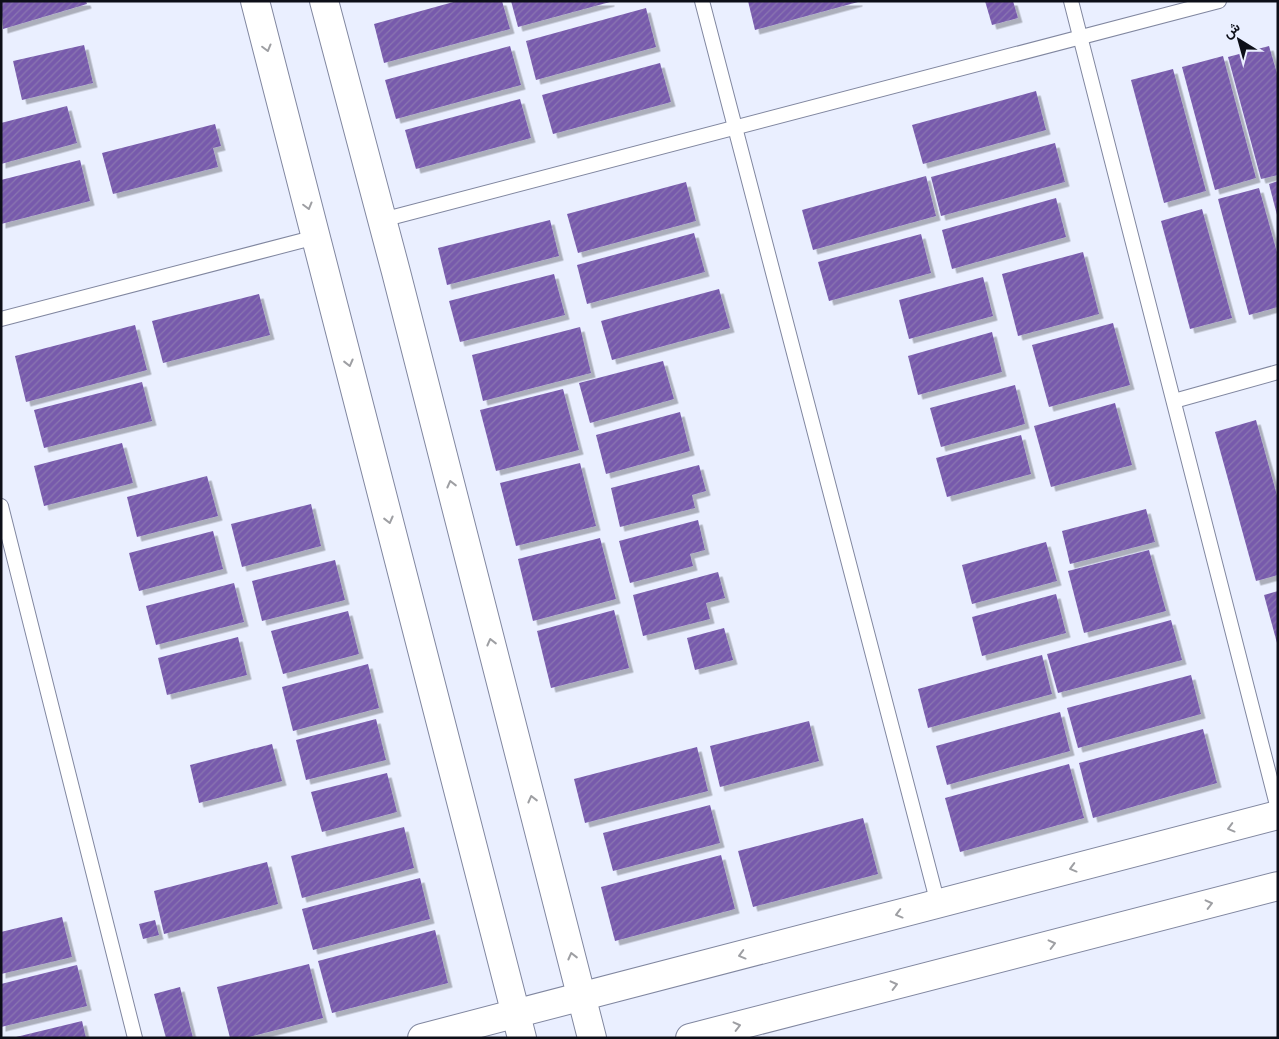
<svg xmlns="http://www.w3.org/2000/svg" width="1279" height="1039" font-family="'PT Sans',Vazirmatn,sans-serif">
<defs>
<pattern id="building-hatch" width="6" height="6" patternUnits="userSpaceOnUse" patternTransform="scale(1.25)"><rect width="6" height="6" fill="#775aac"/><path d="M-1 1l2-2M0 6l6-6M5 7l2-2" fill="none" stroke="#8a76b0"/></pattern>
<filter id="shadow"><feDropShadow dx="4.5" dy="4.5" stdDeviation="0" flood-color="#0004"/></filter>
</defs>
<rect width="100%" height="100%" fill="#eaefff"/>
<g fill="url(#building-hatch)" filter="url(#shadow)">
<polygon points="1,1 86,1 87,4 3,29"/>
<polygon points="457,1 502,1 510,29 384,63 374,24"/>
<polygon points="511,1 610,1 610,2 518,27"/>
<polygon points="748,1 858,1 858,2 755,30"/>
<polygon points="985,1 1013,1 1018,18 992,25"/>
<polygon points="646,8 656,47 536,80 526,41"/>
<polygon points="84,45 93,83 22,100 13,61"/>
<polygon points="510,46 521,85 396,119 385,80"/>
<polygon points="1269,46 1278,77 1278,175 1261,179 1228,57"/>
<polygon points="1223,56 1256,178 1215,190 1182,67"/>
<polygon points="660,63 671,102 553,134 542,95"/>
<polygon points="1173,69 1206,191 1164,203 1131,80"/>
<polygon points="1036,91 1046,130 923,164 912,125"/>
<polygon points="520,99 531,138 416,169 405,130"/>
<polygon points="67,106 77,143 1,164 1,123"/>
<polygon points="215,124 221,146 213,148 218,167 113,194 102,153"/>
<polygon points="1055,143 1065,182 941,216 931,177"/>
<polygon points="80,160 90,201 1,224 1,180"/>
<polygon points="926,176 936,216 813,250 802,210"/>
<polygon points="1278,181 1278,215 1277,215 1269,184"/>
<polygon points="686,182 696,221 578,253 567,214"/>
<polygon points="1259,188 1278,256 1278,307 1249,315 1218,199"/>
<polygon points="1056,198 1066,237 952,269 942,230"/>
<polygon points="1202,209 1232,318 1190,329 1161,221"/>
<polygon points="550,220 559,256 447,285 438,248"/>
<polygon points="694,233 705,272 587,304 577,265"/>
<polygon points="921,234 931,273 829,301 818,262"/>
<polygon points="1083,252 1099,314 1018,336 1002,274"/>
<polygon points="554,274 565,315 460,342 449,301"/>
<polygon points="983,277 993,316 909,339 899,300"/>
<polygon points="719,289 730,328 612,360 601,321"/>
<polygon points="259,294 270,335 163,363 152,321"/>
<polygon points="1113,323 1130,385 1049,407 1032,345"/>
<polygon points="135,325 147,370 26,402 15,356"/>
<polygon points="580,327 591,373 483,401 472,355"/>
<polygon points="992,332 1002,372 918,395 908,356"/>
<polygon points="663,361 674,399 590,423 579,383"/>
<polygon points="142,382 152,421 44,448 34,410"/>
<polygon points="1015,385 1025,424 941,447 930,408"/>
<polygon points="563,389 579,450 496,471 480,410"/>
<polygon points="1115,403 1132,465 1051,487 1034,426"/>
<polygon points="680,412 690,451 606,474 596,435"/>
<polygon points="1256,420 1278,499 1278,575 1256,581 1215,432"/>
<polygon points="1021,435 1031,474 947,497 936,458"/>
<polygon points="122,443 133,483 44,506 34,466"/>
<polygon points="580,463 596,526 516,546 500,483"/>
<polygon points="699,465 706,491 692,495 695,508 620,527 611,488"/>
<polygon points="207,476 218,516 137,537 127,497"/>
<polygon points="311,504 321,546 242,567 231,524"/>
<polygon points="1146,509 1155,542 1070,564 1062,531"/>
<polygon points="698,520 705,550 690,554 693,566 630,583 619,541"/>
<polygon points="213,531 223,569 139,591 129,553"/>
<polygon points="600,538 616,599 533,621 518,559"/>
<polygon points="1046,542 1057,581 972,604 962,565"/>
<polygon points="1149,550 1166,611 1084,633 1068,571"/>
<polygon points="335,560 345,600 262,621 252,581"/>
<polygon points="718,572 725,598 706,603 710,619 643,636 633,595"/>
<polygon points="234,583 244,622 156,645 146,606"/>
<polygon points="1278,591 1278,643 1277,643 1264,595"/>
<polygon points="1056,594 1066,633 982,656 972,617"/>
<polygon points="614,610 629,668 551,688 537,631"/>
<polygon points="348,611 359,654 283,674 271,631"/>
<polygon points="1171,620 1182,660 1058,693 1047,654"/>
<polygon points="724,628 733,660 695,670 687,638"/>
<polygon points="238,637 247,675 167,695 158,658"/>
<polygon points="1042,655 1052,694 928,728 918,689"/>
<polygon points="368,664 379,708 293,731 282,687"/>
<polygon points="1191,675 1201,714 1078,748 1067,708"/>
<polygon points="1060,712 1070,751 947,785 936,746"/>
<polygon points="376,719 386,760 306,780 296,740"/>
<polygon points="809,721 819,761 720,787 710,746"/>
<polygon points="1203,729 1217,783 1093,818 1079,763"/>
<polygon points="272,744 282,781 199,803 190,765"/>
<polygon points="697,747 708,791 585,823 574,779"/>
<polygon points="1069,764 1084,818 960,852 945,798"/>
<polygon points="387,773 397,812 322,832 311,792"/>
<polygon points="710,805 720,843 613,871 603,833"/>
<polygon points="863,818 878,874 753,907 738,851"/>
<polygon points="404,827 414,868 302,898 291,856"/>
<polygon points="721,855 735,909 615,941 601,887"/>
<polygon points="267,862 278,904 164,934 154,891"/>
<polygon points="420,878 430,919 313,950 302,909"/>
<polygon points="62,917 72,957 1,974 1,932"/>
<polygon points="155,920 159,935 143,939 139,924"/>
<polygon points="435,930 448,983 332,1013 318,961"/>
<polygon points="309,964 323,1018 245,1038 230,1038 217,987"/>
<polygon points="77,965 87,1006 1,1027 1,984"/>
<polygon points="180,987 193,1038 166,1038 154,994"/>
<polygon points="82,1021 86,1038 16,1038 16,1037"/>
</g>
<g fill="none" stroke-linecap="round" stroke-linejoin="round">
<defs>
<g id="service">
<polyline points="702,1 938,904"/>
<polyline points="1071,1 1278,809"/>
<polyline points="382,220 1219,1"/>
<polyline points="1,319 316,237"/>
<polyline points="1174,401 1278,372"/>
<polyline points="1,506 135,1038"/>
</g>
<g id="tertiary">
<polyline points="255,1 522,1038"/>
<polyline points="324,1 396,272 592,1038"/>
<polyline points="422,1038 1278,815"/>
<polyline points="690,1038 1278,886"/>
</g>
</defs>
<use href="#service" stroke="#8187a0" stroke-width="16"/>
<use href="#tertiary" stroke="#8187a0" stroke-width="30"/>
<use href="#service" stroke="#fff" stroke-width="14"/>
<use href="#tertiary" stroke="#fff" stroke-width="28"/>
</g>
<defs><path id="oneway-chevron" d="M-2-3.5L2.5 0L-2 3.5" fill="none" stroke-width="1.6" stroke-linecap="round" stroke-linejoin="round" transform="scale(1.25)"/></defs>
<g stroke="#9e9fa3">
<use href="#oneway-chevron" transform="translate(267 48) rotate(75)"/>
<use href="#oneway-chevron" transform="translate(308 206) rotate(75)"/>
<use href="#oneway-chevron" transform="translate(349 363) rotate(76)"/>
<use href="#oneway-chevron" transform="translate(451 484) rotate(-104)"/>
<use href="#oneway-chevron" transform="translate(389 520) rotate(76)"/>
<use href="#oneway-chevron" transform="translate(491 642) rotate(-104)"/>
<use href="#oneway-chevron" transform="translate(532 799) rotate(-104)"/>
<use href="#oneway-chevron" transform="translate(1231 828) rotate(165)"/>
<use href="#oneway-chevron" transform="translate(1073 868) rotate(165)"/>
<use href="#oneway-chevron" transform="translate(1209 904) rotate(-14)"/>
<use href="#oneway-chevron" transform="translate(899 914) rotate(165)"/>
<use href="#oneway-chevron" transform="translate(1052 944) rotate(-14)"/>
<use href="#oneway-chevron" transform="translate(742 955) rotate(165)"/>
<use href="#oneway-chevron" transform="translate(572 956) rotate(-104)"/>
<use href="#oneway-chevron" transform="translate(894 985) rotate(-14)"/>
<use href="#oneway-chevron" transform="translate(737 1026) rotate(-14)"/>
</g>
<rect width="1279" height="1039" fill="none" stroke="#0d0f18" stroke-width="5"/>
<g transform="translate(1239 40) rotate(323)" stroke="#eaefff" stroke-width="4" paint-order="stroke">
<path d="M0-4L9 19L0 12L-9 19Z" fill="#0d0f18"/>
<text y="-8" font-size="14" font-weight="bold" text-anchor="middle" fill="#0d0f18">ش</text>
</g>
</svg>
